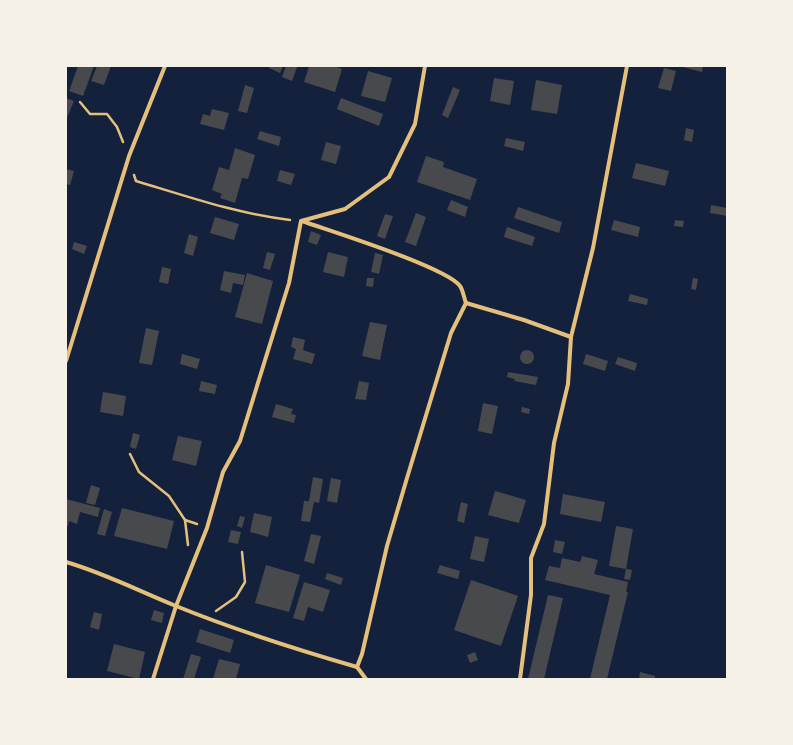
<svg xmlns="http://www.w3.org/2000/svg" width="793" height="745" font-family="'Work Sans',sans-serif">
<rect width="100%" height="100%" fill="#14213d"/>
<g fill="#48494c">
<polygon points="78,66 94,66 83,96 69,91"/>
<polygon points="97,66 111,66 104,85 91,81"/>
<polygon points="270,66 283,66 280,73 269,68"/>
<polygon points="286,66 297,67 292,81 282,77"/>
<polygon points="309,66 334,66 342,69 335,92 304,82"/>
<polygon points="679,66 703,66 702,72"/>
<polygon points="664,68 676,71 671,91 658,88"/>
<polygon points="368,71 392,78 385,102 361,96"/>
<polygon points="494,78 514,81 510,105 490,101"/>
<polygon points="536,80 562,85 557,114 531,110"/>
<polygon points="245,85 254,88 247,113 238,111"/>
<polygon points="453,87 460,90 448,118 442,115"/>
<polygon points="66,98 74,101 66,120"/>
<polygon points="341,98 383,114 379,126 337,109"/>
<polygon points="212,109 229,113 224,130 200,124 203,114 210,116"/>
<polygon points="686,128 694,130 692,142 684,140"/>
<polygon points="260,131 281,137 279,146 257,139"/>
<polygon points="506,138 525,142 523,151 504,146"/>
<polygon points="326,142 341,146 336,164 321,160"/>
<polygon points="235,148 255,155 248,179 242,178 235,203 220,198 222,194 212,190 219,167 229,170"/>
<polygon points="426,156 444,162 443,167 477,179 470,200 417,182"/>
<polygon points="636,163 669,171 665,186 632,178"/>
<polygon points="66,169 74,171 70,185 66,184"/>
<polygon points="280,170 295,174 291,185 277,181"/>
<polygon points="451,200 468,207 465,217 447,210"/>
<polygon points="711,205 727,208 727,216 710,213"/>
<polygon points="518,207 562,222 559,233 514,218"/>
<polygon points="416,213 426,217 416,246 405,242"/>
<polygon points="385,214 393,216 385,239 377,236"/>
<polygon points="215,217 239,224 234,240 210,233"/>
<polygon points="614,220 640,227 638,237 611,230"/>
<polygon points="675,220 684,221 683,227 674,226"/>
<polygon points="507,227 535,237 532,246 504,237"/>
<polygon points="311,231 321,235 317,245 308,242"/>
<polygon points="189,234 198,237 193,256 184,253"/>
<polygon points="74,242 87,246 84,254 72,249"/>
<polygon points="267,252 275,254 270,270 263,268"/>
<polygon points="328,252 348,257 344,277 323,272"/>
<polygon points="375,253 383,255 379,274 371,272"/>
<polygon points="162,267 171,269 168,284 159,282"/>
<polygon points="224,271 245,275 243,285 233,283 231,293 220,290"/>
<polygon points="247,273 273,281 262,324 235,317"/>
<polygon points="367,278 374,278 373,287 366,286"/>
<polygon points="693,278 698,279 696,290 691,289"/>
<polygon points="630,294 648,299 647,305 628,301"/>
<polygon points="370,322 387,325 380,360 362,356"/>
<polygon points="146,328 159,331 152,365 139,363"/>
<polygon points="293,337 305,340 303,350 315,354 312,364 293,359 296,349 291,347"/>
<circle cx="527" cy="357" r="7"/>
<polygon points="182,354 200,359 197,369 180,364"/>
<polygon points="586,354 608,361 605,371 583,364"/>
<polygon points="618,357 637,363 635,371 615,364"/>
<polygon points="508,372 538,377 536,385 514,381 515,379 507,377"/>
<polygon points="201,381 217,385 215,394 199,391"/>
<polygon points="359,381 369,383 366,400 355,399"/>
<polygon points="103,392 126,396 123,416 100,412"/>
<polygon points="483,403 498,406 492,434 478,431"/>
<polygon points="276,404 293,409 291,414 296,415 294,423 272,417"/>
<polygon points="522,407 530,409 529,414 521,412"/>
<polygon points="133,433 140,435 136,449 130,447"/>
<polygon points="178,436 202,441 196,466 172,460"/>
<polygon points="313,477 323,479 319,503 314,502 310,522 301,521 304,501 309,501"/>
<polygon points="331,478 341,480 337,503 327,501"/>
<polygon points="91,485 100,488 95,505 86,503"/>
<polygon points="495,491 526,500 519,523 488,515"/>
<polygon points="563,494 605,502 601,522 560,514"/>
<polygon points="66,499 100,508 98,517 80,512 77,524 69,521 68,526 66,526"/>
<polygon points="461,502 468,504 464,523 457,521"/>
<polygon points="122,508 174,521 167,549 114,536"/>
<polygon points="104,509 112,512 105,536 97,534"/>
<polygon points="254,513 272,517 268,537 250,532"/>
<polygon points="240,516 245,517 242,528 237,526"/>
<polygon points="616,526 633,529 626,569 609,566"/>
<polygon points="231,530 241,532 238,544 228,542"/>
<polygon points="311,534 321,536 314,564 304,561"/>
<polygon points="475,536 489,539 484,562 470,559"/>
<polygon points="555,540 565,542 562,554 553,552"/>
<polygon points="582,556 598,560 594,574 628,582 626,592 628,592 607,679 590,679 610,595 545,580 549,566 560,568 562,558 580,562"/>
<polygon points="266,565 300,575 289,612 255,603"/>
<polygon points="440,565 460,571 458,579 437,573"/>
<polygon points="626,569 632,570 630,580 624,579"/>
<polygon points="327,573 343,578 341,585 325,579"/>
<polygon points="471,580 518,596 501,646 454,630"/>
<polygon points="304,582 330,590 323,612 308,607 304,621 293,618"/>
<polygon points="548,595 563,598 544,679 528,679"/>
<polygon points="154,610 164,613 162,623 151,620"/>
<polygon points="94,612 102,614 99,630 90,627"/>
<polygon points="200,629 234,640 230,653 196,642"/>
<polygon points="114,644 145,652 139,679 107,671"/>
<polygon points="475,652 478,660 470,663 467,655"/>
<polygon points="191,654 201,657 194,679 183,679"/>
<polygon points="219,659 240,664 236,679 213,679"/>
<polygon points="640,672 655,676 655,679 639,679"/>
</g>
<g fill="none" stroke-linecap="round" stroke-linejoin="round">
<g stroke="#e5c07b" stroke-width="2.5">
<polyline points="80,102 90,114 107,114 117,127 123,142"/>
<path d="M134 175 136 181C186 196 238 214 290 220"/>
<polyline points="130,454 139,472 169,496 185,520 188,545"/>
<polyline points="185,520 197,524"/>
<polyline points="216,611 236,597 245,582 242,552"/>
</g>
<g stroke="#e5c07b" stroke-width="4">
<path d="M302 221C330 231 446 267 460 286 463 290 464 298 466 303"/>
<polyline points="66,361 129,156 165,66"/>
<path d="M66 562C104 573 139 591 176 606 235 630 295 649 357 667L366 679"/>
<polyline points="357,667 362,654 387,546 407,478 451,333 466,303 524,320 571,337"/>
<polyline points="153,679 176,606 207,528 223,472 240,441 289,283 301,221 345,209 389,177 415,124 425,66"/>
<polyline points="520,679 531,595 531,558 544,524 554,443 568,384 571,337 593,248 627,66"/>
</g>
</g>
<rect width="793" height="745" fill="none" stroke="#f6f1e7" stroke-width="134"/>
</svg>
